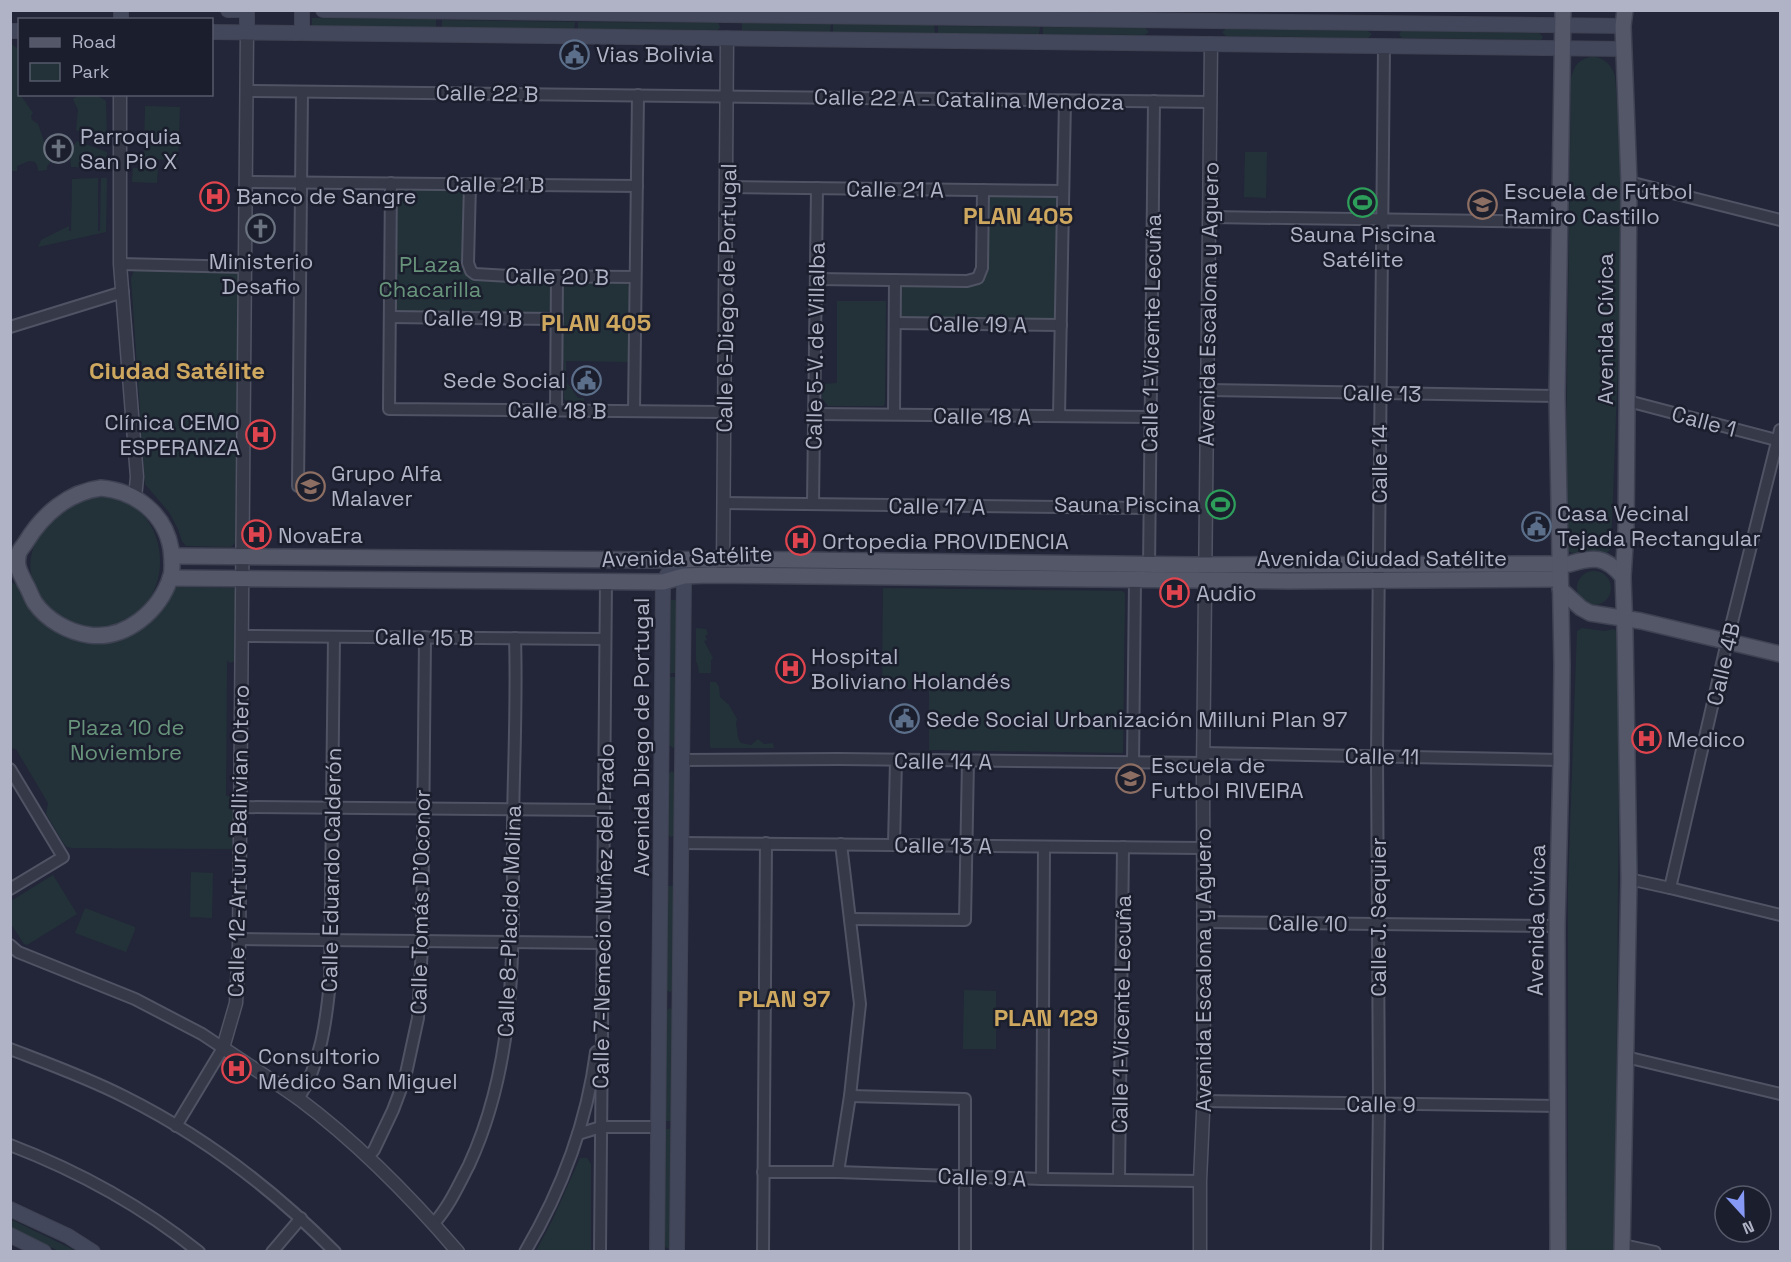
<svg xmlns="http://www.w3.org/2000/svg" width="1791" height="1262" font-family="'Space Grotesk',sans-serif">
<rect width="100%" height="100%" fill="#222638"/>
<g fill="#233239">
<polygon points="312,18 436,19 436,27 312,26"/>
<polygon points="442,20 575,22 574,29 442,27"/>
<polygon points="578,22 718,23 720,27 718,30 578,29"/>
<polygon points="742,23 831,24 830,32 742,30"/>
<polygon points="833,24 934,25 935,33 833,32"/>
<polygon points="938,26 1040,27 1039,34 938,33"/>
<polygon points="1043,27 1145,28 1149,32 1144,35 1043,34"/>
<polygon points="1226,29 1368,31 1372,34 1368,38 1226,36 1222,32"/>
<polygon points="1402,31 1539,33 1543,37 1541,40 1402,38 1399,34"/>
<path d="M11 44 19 49V93L33 113 31 116 32 120 38 124 49 156 50 163 47 166V170L38 171C38 164 36 161 29 161L17 166V171H11Z"/>
<path d="M1593 56C1605 59 1611 64 1615 76L1624 203 1611 548 1607 553 1602 554 1592 551 1573 553 1569 552 1565 547 1571 78C1576 63 1577 61 1593 56Z"/>
<polygon points="79,95 96,95 106,101 107,142 76,130 78,110 73,99"/>
<polygon points="145,106 180,107 178,160 144,159"/>
<polygon points="77,141 107,152 107,168 71,167 70,150"/>
<polygon points="1245,152 1267,152 1266,198 1244,197"/>
<polygon points="133,168 158,168 157,183 132,182"/>
<polygon points="98,178 98,231 100,231 101,178 107,178 106,232 38,247 41,240 69,226 69,231 71,231 72,179"/>
<path d="M399 188 462 189 464 192 463 266C465 275 471 279 479 281L548 282 552 289 551 310 545 314 399 311 395 306 396 191Z"/>
<path d="M990 195 1053 196 1057 198 1056 314 1054 318 1050 320 902 317 900 313V289L904 286H970C980 284 985 280 988 270V199Z"/>
<polygon points="137,269 237,272 238,273 235,543 231,547 186,546 182,541 178,529 169,512 145,484 131,278 134,271"/>
<polygon points="568,282 622,282 627,284 630,289 629,362 566,361 566,375 568,379 566,381 578,398 584,398 584,402 568,402 564,399 564,361 562,361 563,287"/>
<polygon points="837,301 886,301 885,401 884,406 828,406 822,398 823,384 837,383"/>
<path d="M97 497C183 496 180 630 94 627 76 627 58 619 46 604 7 559 48 506 97 497Z"/>
<circle cx="1594" cy="588" r="17"/>
<path d="M11 582C22 586 25 602 32 611 59 647 114 653 148 624 161 613 165 599 175 587L234 588 236 593 235 661 230 663 227 660 226 796 234 797 232 849 72 848 67 847 64 844 46 814 48 803 16 749 11 748Z"/>
<polygon points="883,588 1122,591 1125,593 1123,753 929,750 929,689 882,689"/>
<polygon points="671,600 678,600 677,673 670,673"/>
<polygon points="696,628 706,629 708,634 705,636 707,640 704,641 713,658 711,660 711,673 699,673 698,666 696,661"/>
<polygon points="1582,628 1605,631 1614,629 1620,635 1615,1251 1567,1252 1568,1151 1568,886 1577,631"/>
<polygon points="670,677 677,677 676,745 673,748 669,745"/>
<path d="M710 682H716L719 687 720 697 729 705 737 719 736 724C738 731 736 736 741 743L751 745 758 739 764 744 773 743 774 748H711L710 746Z"/>
<polygon points="672,771 675,774 675,835 671,837 668,835 668,774"/>
<polygon points="191,872 213,873 212,918 190,917"/>
<polygon points="53,875 77,914 27,945 24,944 11,924 11,901"/>
<polygon points="667,886 674,886 673,990 670,992 666,990"/>
<polygon points="85,908 135,927 135,930 126,952 75,933"/>
<polygon points="964,990 996,991 996,1049 963,1049"/>
<polygon points="670,1008 673,1011 672,1121 665,1121 666,1011"/>
<polygon points="665,1129 672,1129 671,1246 668,1249 664,1246"/>
<polygon points="580,1158 587,1158 591,1164 591,1251 536,1251 552,1221"/>
<polygon points="10,1219 76,1251 59,1251 11,1228"/>
</g>
<g fill="none" stroke-linecap="round" stroke-linejoin="round">
<defs>
<g id="minor">
<polyline points="247,91 1210,102"/>
<polyline points="246,182 637,186"/>
<polyline points="1629,182 1780,220"/>
<polyline points="391,183 389,409 724,412"/>
<polyline points="470,184 468,263 471,271 475,274 511,276 635,277"/>
<polyline points="727,187 1063,191"/>
<polyline points="1210,217 1560,222"/>
<polyline points="120,264 245,267"/>
<polyline points="816,279 967,281 978,278 982,268 983,190"/>
<polyline points="390,317 557,319"/>
<polyline points="895,323 1061,325"/>
<polyline points="10,327 123,292"/>
<polyline points="1207,390 1557,396"/>
<polyline points="1628,401 1780,441"/>
<polyline points="556,410 557,276"/>
<polyline points="634,411 638,95"/>
<polyline points="814,414 1150,417"/>
<polyline points="894,414 895,280"/>
<polyline points="1059,416 1065,100"/>
<polyline points="298,486 302,92"/>
<polyline points="724,503 1149,508"/>
<polyline points="813,504 817,188"/>
<polyline points="1149,569 1154,101"/>
<polyline points="242,636 605,639"/>
<polyline points="1203,753 1561,760"/>
<polyline points="682,760 839,759 1203,763"/>
<polyline points="1133,763 1135,580"/>
<polyline points="10,769 63,857 10,889"/>
<polyline points="240,807 604,810"/>
<polyline points="682,843 1203,848"/>
<polyline points="894,844 896,760"/>
<polyline points="1629,879 1670,888 1780,915"/>
<polyline points="1670,888 1727,642 1780,430"/>
<polyline points="850,919 965,920 968,761"/>
<polyline points="1204,922 1557,926"/>
<polyline points="240,939 603,943"/>
<polyline points="10,945 18,952 135,999 202,1034 223,1048 176,1126"/>
<path d="M10 1049C49 1064 88 1078 125 1097 203 1136 274 1190 335 1252"/>
<polyline points="1626,1057 1780,1094"/>
<polyline points="850,1096 965,1099 965,1252"/>
<path d="M298 1099C321 1064 326 1022 330 982L334 637"/>
<polyline points="1203,1101 1559,1106"/>
<polyline points="578,1134 601,1127 658,1127"/>
<path d="M10 1145C78 1171 142 1206 199 1252"/>
<polyline points="368,1157 374,1150 393,1110 405,1078 418,1018 422,946 425,637"/>
<polyline points="763,1172 838,1172 1042,1179 1200,1181"/>
<polyline points="838,1172 850,1096 860,1004 841,844"/>
<polyline points="1042,1179 1044,847"/>
<polyline points="1119,1180 1123,847"/>
<path d="M434 1223C449 1207 459 1184 469 1165 520 1054 512 939 513 820 514 760 517 699 515 638"/>
<polyline points="1623,1245 1655,1252"/>
<polyline points="272,1252 301,1218"/>
<path d="M525 1252C561 1191 587 1122 596 1052"/>
<polyline points="600,1252 606,581"/>
<polyline points="763,1252 766,843"/>
<polyline points="1377,1252 1379,1104 1377,755 1384,46"/>
</g>
<g id="tertiary">
<path d="M247 32 239 945 236 1003 223 1048C248 1065 274 1081 299 1099 358 1143 410 1196 458 1252"/>
<polyline points="120,94 120,264 137,477 135,498"/>
<polyline points="723,568 727,38"/>
<polyline points="1200,1252 1200,1181 1204,1091 1203,774 1211,44"/>
</g>
<g id="secondary">
<polyline points="228,10 242,10"/>
<polyline points="247,10 247,32"/>
<polyline points="323,10 1623,26"/>
<polyline points="121,20 121,10"/>
<polyline points="10,31 20,31"/>
<polyline points="212,32 1623,49"/>
<polyline points="302,33 302,10"/>
<polyline points="10,1209 68,1236 93,1252"/>
<polyline points="10,1235 44,1252"/>
<polyline points="657,1252 663,582 676,560"/>
<polyline points="677,1252 684,576 679,567"/>
</g>
<g id="primary">
<path d="M101 488C136 491 165 514 171 549 172 558 173 568 171 576 160 611 126 640 89 635 68 632 47 620 35 603 31 597 29 589 25 583 21 574 16 567 18 557 18 551 23 547 26 542 43 514 69 492 101 488Z"/>
<path d="M172 556 649 560 730 559 1195 565 1569 564C1594 557 1605 555 1623 577"/>
<polyline points="170,578 663,582 684,576 709,575 1288,581 1559,579"/>
<polyline points="1560,589 1581,608 1590,613 1641,621 1780,654"/>
<polyline points="1558,1252 1557,926 1561,760 1562,665 1557,396 1563,10"/>
<polyline points="1622,1252 1629,879 1625,632 1623,577 1626,531 1629,182 1623,26 1625,10"/>
</g>
</defs>
<use href="#minor" stroke="#505363" stroke-width="14"/>
<use href="#tertiary" stroke="#505363" stroke-width="15"/>
<use href="#secondary" stroke="#3e4252" stroke-width="16"/>
<use href="#primary" stroke="#3e4252" stroke-width="18"/>
<use href="#minor" stroke="#353948" stroke-width="10"/>
<use href="#tertiary" stroke="#353948" stroke-width="12"/>
<use href="#secondary" stroke="#43475b" stroke-width="14"/>
<use href="#primary" stroke="#535768" stroke-width="15"/>
</g>
<defs>
<symbol id="civic-ring" viewBox="-11 -11 22 22"><circle r="9.5" fill="#1a1e2d" stroke="#5c6f8a" stroke-width="1.5"/><path d="M-.6-6.5H3V-4.5H.6V-3L4-1V1h2V6H-6V1h2V-1L-.6-3ZM-1.2 2.5V6h2.4V2.5Z" fill="#5c6f8a"/></symbol>
<symbol id="church-ring" viewBox="-11 -11 22 22"><circle r="9.5" fill="#1a1e2d" stroke="#6b7280" stroke-width="1.5"/><path d="M-1.2-6h2.4v3.5h3.3v2.4h-3.3V6h-2.4V-.1h-3.3v-2.4h3.3Z" fill="#6b7280"/></symbol>
<symbol id="hospital-ring" viewBox="-11 -11 22 22"><circle r="9.5" fill="#1a1e2d" stroke="#e0444e" stroke-width="1.5"/><path d="M-5-5h3v3.5h4V-5h3V5h-3V1.5h-4V5h-3Z" fill="#e0444e"/></symbol>
<symbol id="stadium-ring" viewBox="-11 -11 22 22"><circle r="9.5" fill="#1a1e2d" stroke="#2e9e5b" stroke-width="1.5"/><path d="M0-5a6.5 5 0 1 0 0 10a6.5 5 0 1 0 0-10ZM-3.5-1.8h7v3.6h-7Z" fill="#2e9e5b"/></symbol>
<symbol id="university-ring" viewBox="-11 -11 22 22"><circle r="9.5" fill="#1a1e2d" stroke="#8d6e63" stroke-width="1.5"/><path d="M0-5L7-2L0 1L-7-2ZM-4 1L0 2.5L4 1V4Q0 6-4 4Z" fill="#8d6e63"/></symbol>
</defs>
<g fill-rule="evenodd">
<use href="#civic-ring" x="558" y="38" width="33" height="33"/>
<use href="#church-ring" x="42" y="132" width="33" height="33"/>
<use href="#hospital-ring" x="198" y="180" width="33" height="33"/>
<use href="#stadium-ring" x="1346" y="186" width="33" height="33"/>
<use href="#university-ring" x="1466" y="188" width="33" height="33"/>
<use href="#church-ring" x="244" y="212" width="33" height="33"/>
<use href="#civic-ring" x="570" y="364" width="33" height="33"/>
<use href="#hospital-ring" x="244" y="418" width="33" height="33"/>
<use href="#university-ring" x="294" y="470" width="33" height="33"/>
<use href="#stadium-ring" x="1204" y="488" width="33" height="33"/>
<use href="#civic-ring" x="1520" y="510" width="33" height="33"/>
<use href="#hospital-ring" x="240" y="518" width="33" height="33"/>
<use href="#hospital-ring" x="784" y="524" width="33" height="33"/>
<use href="#hospital-ring" x="1158" y="576" width="33" height="33"/>
<use href="#hospital-ring" x="774" y="652" width="33" height="33"/>
<use href="#civic-ring" x="888" y="702" width="33" height="33"/>
<use href="#hospital-ring" x="1630" y="722" width="33" height="33"/>
<use href="#university-ring" x="1114" y="762" width="33" height="33"/>
<use href="#hospital-ring" x="220" y="1052" width="33" height="33"/>
</g>
<g text-anchor="middle" dominant-baseline="central" stroke-width="5" stroke-linejoin="round" paint-order="stroke">
<g font-size="22" fill="#b0b3c5" stroke="#1a1e2d" text-anchor="start">
<text x="596" y="54">Vias Bolivia</text>
<text x="80" y="136">Parroquia<tspan x="80" dy="25">San Pio X</tspan></text>
<text x="1504" y="191">Escuela de Fútbol<tspan x="1504" dy="25">Ramiro Castillo</tspan></text>
<text x="236" y="196">Banco de Sangre</text>
<text x="1363" y="234" text-anchor="middle">Sauna Piscina<tspan x="1363" dy="25">Satélite</tspan></text>
<text x="261" y="261" text-anchor="middle">Ministerio<tspan x="261" dy="25">Desafio</tspan></text>
<text x="566" y="380" text-anchor="end">Sede Social</text>
<text x="240" y="422" text-anchor="end">Clínica CEMO<tspan x="240" dy="25">ESPERANZA</tspan></text>
<text x="331" y="473">Grupo Alfa<tspan x="331" dy="25">Malaver</tspan></text>
<text x="1200" y="504" text-anchor="end">Sauna Piscina</text>
<text x="1557" y="513">Casa Vecinal<tspan x="1557" dy="25">Tejada Rectangular</tspan></text>
<text x="278" y="535">NovaEra</text>
<text x="822" y="541">Ortopedia PROVIDENCIA</text>
<text x="1196" y="593">Audio</text>
<text x="811" y="656">Hospital<tspan x="811" dy="25">Boliviano Holandés</tspan></text>
<text x="926" y="719">Sede Social Urbanización Milluni Plan 97</text>
<text x="1667" y="739">Medico</text>
<text x="1151" y="765">Escuela de<tspan x="1151" dy="25">Futbol RIVEIRA</tspan></text>
<text x="258" y="1056">Consultorio<tspan x="258" dy="25">Médico San Miguel</tspan></text>
</g>
<g font-size="22" fill="#b0b3c5" stroke="#1a1e2d">
<text transform="translate(487 93) rotate(1)">Calle 22 B</text>
<text transform="translate(969 99) rotate(1)">Calle 22 A - Catalina Mendoza</text>
<text transform="translate(495 184) rotate(1)">Calle 21 B</text>
<text transform="translate(895 189) rotate(1)">Calle 21 A</text>
<text transform="translate(557 276) rotate(1)">Calle 20 B</text>
<text transform="translate(726 298) rotate(-89)">Calle 6-Diego de Portugal</text>
<text transform="translate(1208 304) rotate(-89)">Avenida Escalona y Aguero</text>
<text transform="translate(473 318) rotate(1)">Calle 19 B</text>
<text transform="translate(978 324) rotate(1)">Calle 19 A</text>
<text transform="translate(1605 329) rotate(-90)">Avenida Cívica</text>
<text transform="translate(1151 333) rotate(-89)">Calle 1-Vicente Lecuña</text>
<text transform="translate(815 346) rotate(-89)">Calle 5-V. de Villalba</text>
<text transform="translate(1382 393) rotate(1)">Calle 13</text>
<text transform="translate(557 410) rotate(1)">Calle 18 B</text>
<text transform="translate(982 416) rotate(1)">Calle 18 A</text>
<text transform="translate(1704 421) rotate(15)">Calle 1</text>
<text transform="translate(1379 464) rotate(-90)">Calle 14</text>
<text transform="translate(937 506) rotate(1)">Calle 17 A</text>
<text transform="translate(687 556) rotate(-2)">Avenida Satélite</text>
<text x="1382" y="558">Avenida Ciudad Satélite</text>
<text transform="translate(424 637) rotate(1)">Calle 15 B</text>
<text transform="translate(1723 664) rotate(-77)">Calle 4B</text>
<text transform="translate(641 737) rotate(-90)">Avenida Diego de Portugal</text>
<text transform="translate(1382 756) rotate(1)">Calle 11</text>
<text transform="translate(943 761) rotate(1)">Calle 14 A</text>
<text transform="translate(238 841) rotate(-89)">Calle 12-Arturo Ballivian Otero</text>
<text transform="translate(943 845) rotate(1)">Calle 13 A</text>
<text transform="translate(331 870) rotate(-89)">Calle Eduardo Calderón</text>
<text transform="translate(420 902) rotate(-89)">Calle Tomás D'Oconor</text>
<text transform="translate(603 916) rotate(-89)">Calle 7-Nemecio Nuñez del Prado</text>
<text transform="translate(1378 917) rotate(-90)">Calle J. Sequier</text>
<text transform="translate(1536 920) rotate(-89)">Avenida Cívica</text>
<text transform="translate(509 921) rotate(-88)">Calle 8-Placido Molina</text>
<text transform="translate(1308 923) rotate(1)">Calle 10</text>
<text transform="translate(1203 970) rotate(-90)">Avenida Escalona y Aguero</text>
<text transform="translate(1121 1014) rotate(-89)">Calle 1-Vicente Lecuña</text>
<text transform="translate(1381 1104) rotate(1)">Calle 9</text>
<text transform="translate(982 1177) rotate(2)">Calle 9 A</text>
</g>
<g font-size="22" fill="#68947c" stroke="#1a1e2d">
<text x="430" y="264">PLaza<tspan x="430" dy="25">Chacarilla</tspan></text>
<text x="126" y="727">Plaza 10 de<tspan x="126" dy="25">Noviembre</tspan></text>
</g>
<g font-size="24" font-weight="bold" fill="#cfa860" stroke="#1a1e2d">
<text x="1018" y="215">PLAN 405</text>
<text x="596" y="322">PLAN 405</text>
<text x="177" y="370">Ciudad Satélite</text>
<text x="784" y="998">PLAN 97</text>
<text x="1046" y="1017">PLAN 129</text>
</g>
</g>
<rect width="1791" height="1262" fill="none" stroke="#b0b3c5" stroke-width="24"/>
<rect x="18" y="18" width="195" height="78" fill="#1a1e2d" stroke="#565a6a" stroke-width="1.5"/>
<rect x="30" y="38" width="30" height="9" fill="#535768" stroke="#565a6a" stroke-width="1.5"/>
<text x="72" y="48" font-size="18" fill="#b0b3c5">Road</text>
<rect x="30" y="63" width="30" height="18" fill="#233239" stroke="#565a6a" stroke-width="1.5"/>
<text x="72" y="78" font-size="18" fill="#b0b3c5">Park</text>
<g transform="translate(1743 1214) rotate(158)"><circle r="28" fill="#1a1e2d" stroke="#565a6a" stroke-width="1.5"/>
<path d="M0-4.5L10 22L0 15L-10 22Z" fill="#8699f4"/>
<text y="-9" font-size="16" font-weight="bold" text-anchor="middle" fill="#b0b3c5">N</text>
</g>
</svg>
